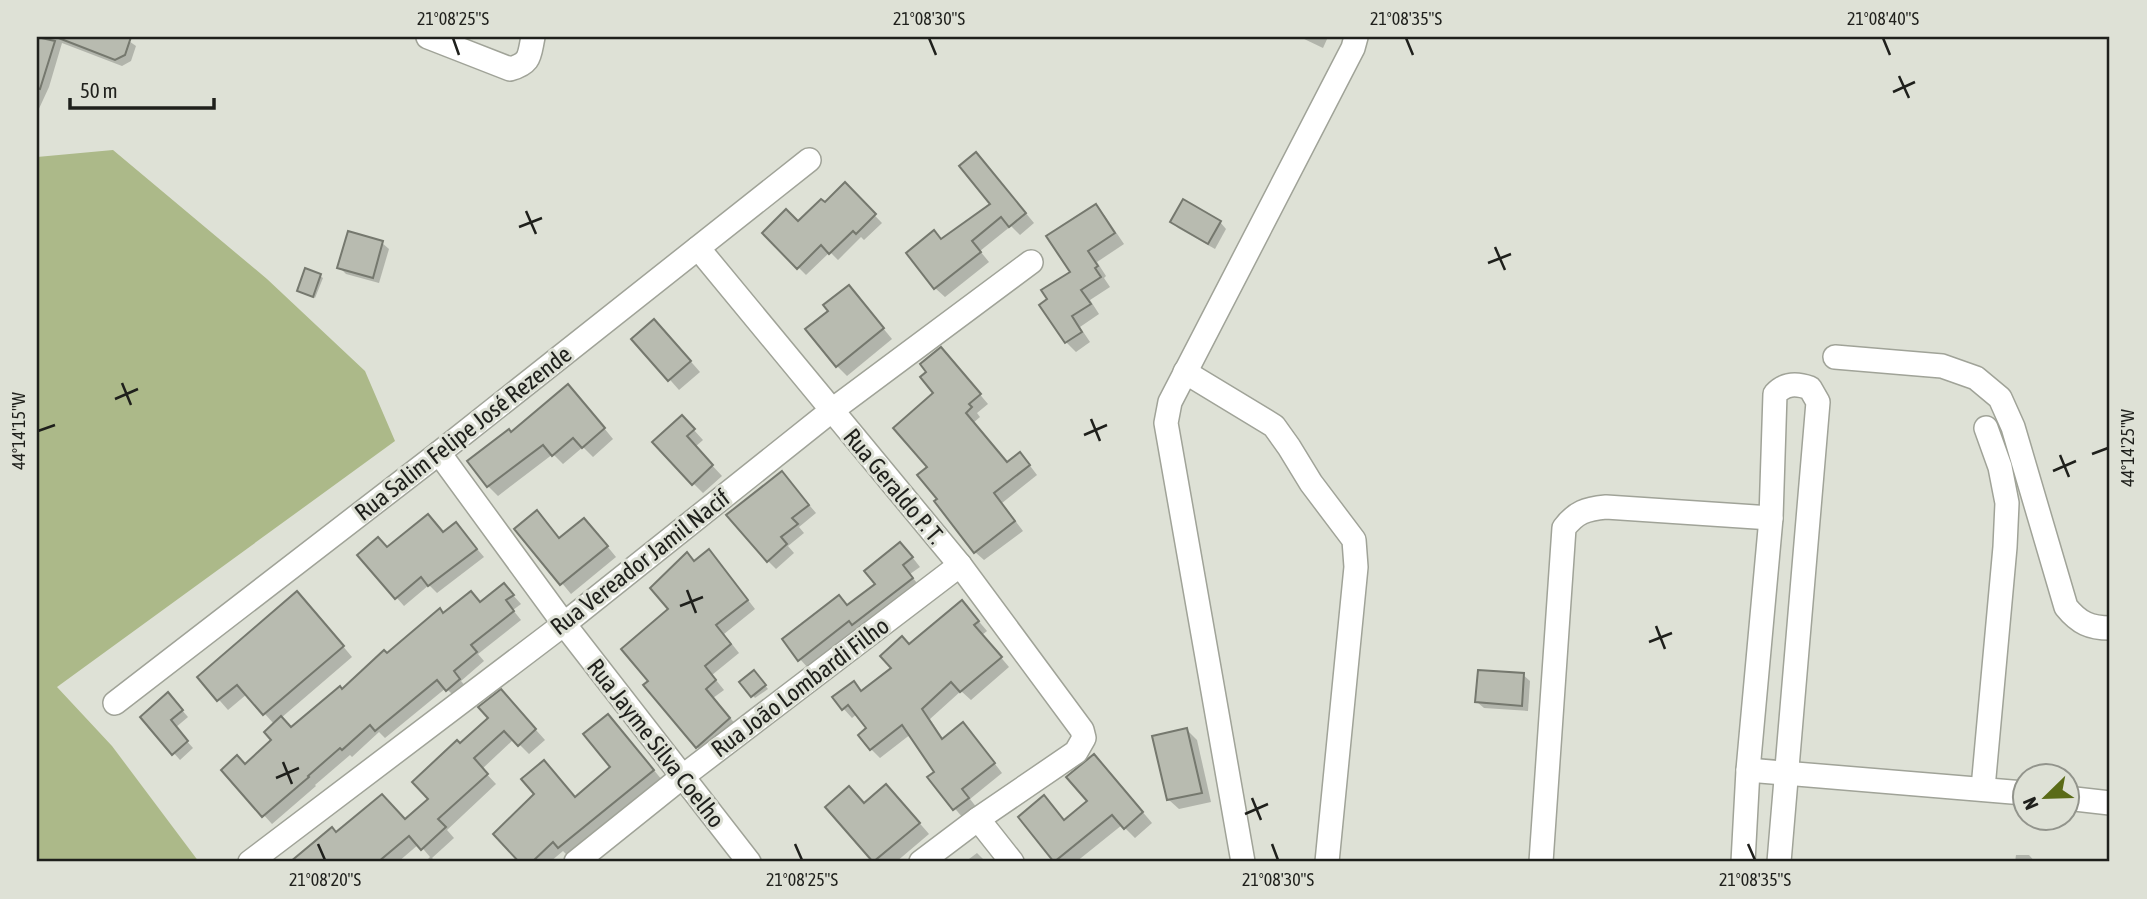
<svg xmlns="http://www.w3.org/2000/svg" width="2147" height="899" font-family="'Asap Condensed',sans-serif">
<rect width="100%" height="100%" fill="#dee1d6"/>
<polygon fill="#acb989" points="113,150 267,279 365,371 395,441 57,687 112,746 199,862 37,862 37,157"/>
<g fill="#0003">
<polygon points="37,37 123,37 136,46 131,61 122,66 62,43 49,87 37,113"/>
<polygon points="1300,37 1328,37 1323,48"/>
<polygon points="985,164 1034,223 1020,235 1011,226 980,251 989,262 945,297 935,288 993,204"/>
<polygon points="845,185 882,223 864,240 861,237 838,260 830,252 806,275 764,233 798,224 825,204"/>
<polygon points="1096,206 1105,216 1124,244 1097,262 1106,276 1104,278 1110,287 1090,300 1099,314 1080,327 1090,342 1076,352 1066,342 1042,305 1072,272"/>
<polygon points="1172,222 1220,222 1226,229 1215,249 1178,228"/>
<polygon points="382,243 389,249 379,283 346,274 339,267"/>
<polygon points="320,276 323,278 315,298 299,290"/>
<polygon points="849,287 892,339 847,376 837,366 830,312"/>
<polygon points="664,331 700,372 679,390 634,339"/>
<polygon points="949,358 988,404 977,413 980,417 973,423 1007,464 1028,463 1037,475 1002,503 1023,531 984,560 975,552 939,499 929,467 935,393"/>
<polygon points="578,396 613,439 593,457 583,447 563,464 553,454 498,496 488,486 512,434"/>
<polygon points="682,417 703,440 695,447 722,476 703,493 693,483"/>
<polygon points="782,473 816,513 799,527 804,533 788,546 794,553 776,569 768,561"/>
<polygon points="547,523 560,540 594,530 616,557 571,594 517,529"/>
<polygon points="456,524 484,557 437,593 429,585 404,606 359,555 444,534"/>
<polygon points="909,553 920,567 910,574 920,587 808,668 800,659 848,606 877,584"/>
<polygon points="717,560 755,609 724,634 739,653 712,675 724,690 713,698 738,727 706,755 697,747 651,681 670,609 695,563"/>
<polygon points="504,585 521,604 513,610 521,620 478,654 484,661 461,681 467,688 456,698 446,688 385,738 379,732 352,757 350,755 315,785 316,786 272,824 223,770 245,766 273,740 274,724 247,694 228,710 199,677 307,603 352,657 281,718 292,729 443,615 481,603"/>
<polygon points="971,612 987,631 982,635 1009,667 971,700 961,691 930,719 944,740 972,734 1002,773 970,799 977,808 963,818 929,778 936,772 911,734 880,758 871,749 869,728 858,713 852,718 843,708 854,683 863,692 893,668 909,646"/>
<polygon points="754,672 768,689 755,698 742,682"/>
<polygon points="1523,675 1530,681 1528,711 1484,708 1477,702"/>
<polygon points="174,701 188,717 175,728 193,748 180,760 142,717"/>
<polygon points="510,701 545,740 529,754 514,739 482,769 496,784 447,830 454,838 432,858 436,862 425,862 430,857 419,844 398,862 293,862 332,829 337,834 406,821 430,799 460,746"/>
<polygon points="617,725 662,780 568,856 563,851 550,862 522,862 495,834 575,799 613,767"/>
<polygon points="1187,730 1197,740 1211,802 1179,809 1169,800"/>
<polygon points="1104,766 1152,823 1135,838 1122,825 1076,862 1057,862 1020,817 1065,821 1089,802"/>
<polygon points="896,796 929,834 896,862 875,862 828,807 865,804"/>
<polygon points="977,853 986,862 965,862"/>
<polygon points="2016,855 2029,855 2035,862 2015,862"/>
</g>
<g fill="#b8bbb0" stroke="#75786e" stroke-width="2">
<polygon points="37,37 55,41 40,89 37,88"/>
<polygon points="56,37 131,37 125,55 115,60"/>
<polygon points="976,152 1026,213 1009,227 1001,217 972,241 981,252 934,289 906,253 934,230 941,239 990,204 959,166"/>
<polygon points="845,182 876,214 856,234 853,231 829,254 821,245 797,269 762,233 786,209 798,221 821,199 825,202"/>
<polygon points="1183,199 1221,221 1208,244 1170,222"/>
<polygon points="1096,204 1115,233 1088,251 1098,266 1095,268 1101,277 1081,290 1091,304 1072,316 1082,332 1065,343 1039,305 1047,299 1041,290 1070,272 1046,236"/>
<polygon points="348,231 383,241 373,278 337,268"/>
<polygon points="305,268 321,274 313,297 297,291"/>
<polygon points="849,285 884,328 836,367 805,329 828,311 823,305"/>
<polygon points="654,319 691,361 668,381 631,339"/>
<polygon points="941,347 981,394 969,404 972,407 966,413 1007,462 1020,452 1030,465 994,493 1015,521 974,553 934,501 937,499 917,475 927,467 893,428 933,393 920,377 926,372 920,364"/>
<polygon points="568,384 605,428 582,448 573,438 552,456 543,445 487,487 467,461 509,429 511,432"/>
<polygon points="682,415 695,429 687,436 713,465 692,485 652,442"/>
<polygon points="782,471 809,505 792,518 798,524 781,537 787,544 767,562 726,515"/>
<polygon points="537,510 559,538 584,518 608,546 560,585 514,529"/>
<polygon points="428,514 443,532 456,522 477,549 428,586 421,577 395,599 357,555 378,537 387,547"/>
<polygon points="900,542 913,557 903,565 913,578 852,625 849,621 798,661 782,639 839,595 847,605 875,584 864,571"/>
<polygon points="709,549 748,600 716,625 731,644 705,666 716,680 706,689 730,718 696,748 643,685 648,681 621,649 668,609 650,588 687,552 694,561"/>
<polygon points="504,583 514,595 506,600 514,611 471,645 477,652 454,671 460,679 446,691 437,680 375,731 370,725 342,750 340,748 308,776 309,777 262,817 221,770 237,755 245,764 271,740 264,732 281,716 291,727 340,686 342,689 384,650 387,653 440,608 443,613 471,591 480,602"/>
<polygon points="297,591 344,646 263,715 237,685 217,701 197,677"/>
<polygon points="962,600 979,621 974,625 1002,657 960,692 951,682 922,709 942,739 963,722 995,763 962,789 969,798 953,810 927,777 934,772 902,725 870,750 858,735 866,728 848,705 842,710 832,697 854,681 861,691 891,668 880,656 902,636 909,644"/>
<polygon points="754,670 766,685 751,697 739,682"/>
<polygon points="1478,670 1524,673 1522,706 1475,702"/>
<polygon points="501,689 536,729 518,746 504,731 474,758 488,774 438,819 446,827 421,850 409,836 378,862 290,862 332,827 336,832 382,794 405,819 428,799 412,782 457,740 460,743 488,718 478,707"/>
<polygon points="168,692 183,710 171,720 188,741 172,755 140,717"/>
<polygon points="608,714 654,770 558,848 553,842 532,862 519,862 493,834 534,794 521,779 544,760 575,797 610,767 583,734"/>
<polygon points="1187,728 1202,793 1167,800 1152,736"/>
<polygon points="1094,754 1143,812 1124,829 1112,815 1054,862 1018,817 1044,795 1064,820 1087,801 1066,777"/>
<polygon points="886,784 920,823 873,862 825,807 849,786 864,803"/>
</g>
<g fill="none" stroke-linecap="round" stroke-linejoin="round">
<defs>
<g id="minor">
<path d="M428 37 510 69C531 63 529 56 533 37"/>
<polyline points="698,248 960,565 1082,730 1084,738 1076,752 978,819 921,862"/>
<path d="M1835 357 1942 366 1976 378 2000 398 2013 427 2066 607C2079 623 2090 628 2110 628"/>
<polyline points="1185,372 1274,426 1289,447 1311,483 1354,540 1356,567 1327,862"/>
<polyline points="439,453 564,624 749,862"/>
<polyline points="115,703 439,453 809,160"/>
<polyline points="1748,770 2024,793"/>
<polyline points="1983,788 2005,547 2007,503 2000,467 1986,428"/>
<polyline points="2066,798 2110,803"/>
<polyline points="978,819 1012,862"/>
<polyline points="250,862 564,624 831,411 1031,262"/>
<polyline points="576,862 682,777 960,565"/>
<polyline points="1243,862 1166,423 1170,402 1353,48 1356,37"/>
<path d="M1541 862 1564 528C1576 512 1586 509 1606 507L1771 518"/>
<path d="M1743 862 1748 770 1771 518 1775 394C1785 383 1796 383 1810 388L1818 402 1779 862"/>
</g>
</defs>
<use href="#minor" stroke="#a0a398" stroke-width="26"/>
<use href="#minor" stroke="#fff" stroke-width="23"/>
</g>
<path fill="none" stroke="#1f201c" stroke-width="2.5" d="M453 38 459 55M929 38 936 55M1406 38 1413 55M1883 38 1890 55M1899 76 1909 98M1893 92 1915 82M526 211 536 234M519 227 542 218M1495 247 1505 270M1488 263 1511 254M122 383 131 405M115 399 138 389M1091 419 1100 441M38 431 55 425M1084 435 1107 425M2092 454 2108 448M2060 455 2069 477M2053 471 2076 461M687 590 696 613M680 606 703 597M1656 626 1665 649M1649 642 1672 633M283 762 292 784M276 778 299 768M1252 798 1261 820M1245 814 1268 804M318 844 325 860M795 844 802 860M1272 844 1278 860M1748 844 1755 860"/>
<g text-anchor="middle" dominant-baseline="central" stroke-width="6" stroke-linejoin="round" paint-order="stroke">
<g font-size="24" fill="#1f201c" stroke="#dee1d6">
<text transform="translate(463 433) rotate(-38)">Rua Salim Felipe José Rezende</text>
<text transform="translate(894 486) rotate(50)">Rua Geraldo P. T.</text>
<text transform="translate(640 562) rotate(-38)">Rua Vereador Jamil Nacif</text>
<text transform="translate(800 687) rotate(-37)">Rua João Lombardi Filho</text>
<text transform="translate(656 743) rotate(52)">Rua Jayme Silva Coelho</text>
</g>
</g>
<rect width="2147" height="899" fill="none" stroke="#dee1d6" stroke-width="77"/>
<g transform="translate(2046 797) rotate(247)"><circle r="33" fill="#dee1d6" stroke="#92948c" stroke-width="2"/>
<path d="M0-5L12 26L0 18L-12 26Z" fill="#5a6b17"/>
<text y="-10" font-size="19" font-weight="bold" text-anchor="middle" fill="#1f201c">N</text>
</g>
<path d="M70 98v10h144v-10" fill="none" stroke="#1f201c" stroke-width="3.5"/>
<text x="80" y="98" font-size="21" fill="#1f201c" stroke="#dee1d6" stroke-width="5" paint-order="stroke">50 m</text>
<rect x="38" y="38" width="2070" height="822" fill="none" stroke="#1f201c" stroke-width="2.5"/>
<g font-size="18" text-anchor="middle" fill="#1f201c">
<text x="453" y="25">21°08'25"S</text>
<text x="929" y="25">21°08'30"S</text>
<text x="1406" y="25">21°08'35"S</text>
<text x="1883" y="25">21°08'40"S</text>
<text transform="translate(19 431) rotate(-90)" y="6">44°14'15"W</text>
<text transform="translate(2128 448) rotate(-90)" y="6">44°14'25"W</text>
<text x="325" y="886">21°08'20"S</text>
<text x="802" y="886">21°08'25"S</text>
<text x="1278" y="886">21°08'30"S</text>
<text x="1755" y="886">21°08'35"S</text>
</g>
</svg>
